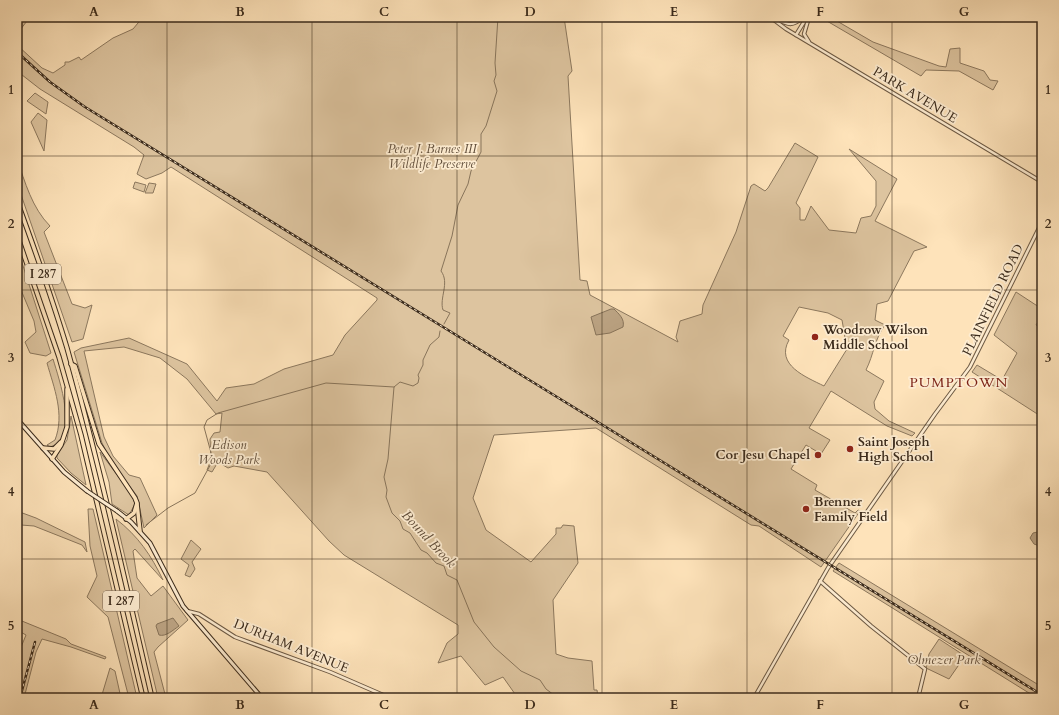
<svg xmlns="http://www.w3.org/2000/svg" width="1059" height="715" font-family="Cardo,serif">
<rect width="100%" height="100%" fill="#fee3ba"/>
<filter id="stains"><feTurbulence type="fractalNoise" baseFrequency=".005" numOctaves="4"/><feColorMatrix values="0 0 0 0 .2 0 0 0 0 .09 0 0 0 0 .02 0 0 0 .5 -.17"/></filter>
<radialGradient id="worn" r=".72"><stop offset=".6" stop-color="#630" stop-opacity="0"/><stop offset="1" stop-color="#630" stop-opacity=".3"/></radialGradient>
<g fill="#ddc49f" stroke="#8c785e" fill-rule="evenodd">
<polygon points="22,17 30,17 17,34 17,24"/>
<path d="M143 17H564L572 71 568 76 580 280 587 281 590 295 678 342 676 337 680 321 702 314 703 305 736 232 751 186 754 184 765 191 768 188 795 143 818 157 796 203 800 208V220H805L811 206 829 230 856 233 861 218 871 216 876 206V181L849 149 897 179 875 221 927 247 914 251 888 301 877 304 875 320 885 325C874 340 874 354 866 370L884 381 874 402 875 409 889 421 915 433 912 436 887 426 831 391 809 428 830 440 821 454 806 445 791 469 817 485 815 490 855 513 858 510 860 511 821 567 759 526 751 525 596 428 494 435 473 498 486 530 531 562 556 534V528H561L563 525 574 526 578 563 553 600 556 654 568 658 592 661 594 690H597L598 698H512L515 694 503 677 485 685 461 656 438 663 447 643 458 634V625L344 555 329 541 267 472 234 466 228 468 218 462 212 472 207 470 211 460 210 439 214 433 220 432 222 413 216 414 187 379 160 358 124 347 84 351 104 437 113 456 129 475 140 478 157 515 144 528 137 496 111 461 102 443 74 352 81 348 129 338 187 364 217 401 226 388 254 384 284 369 333 355 345 335 377 300V298L171 167 162 173 146 179 137 174 144 155 134 147 40 89 17 71V45L42 68 53 73 65 65V62H69L79 57 81 60 113 38 133 29ZM799 307 828 313 842 320 847 349 824 386C806 377 775 365 789 340L783 336Z"/>
<polygon points="820,17 830,17 873,42 939,66 946,67 950,49 960,48 960,63 984,71 990,80 998,81 993,90 959,71 926,70 921,76"/>
<polygon points="35,93 48,102 46,114 27,101"/>
<polygon points="38,113 47,120 44,151 31,122"/>
<path d="M17 159C25 182 32 208 50 226L44 232 72 304 85 308 92 305 83 339 72 342 17 183Z"/>
<polygon points="135,182 146,185 144,192 133,188"/>
<polygon points="149,183 156,184 153,193 145,193"/>
<polygon points="17,247 51,353 46,356 30,353 25,342 36,332 34,321 21,290 17,291"/>
<polygon points="1016,292 1042,309 1042,315 1036,325 1042,329 1042,417 972,372 977,365 1002,380 1017,353 994,335"/>
<path d="M53 359C59 379 80 439 50 447L47 445 55 440C65 414 54 388 47 363Z"/>
<polygon points="71,416 86,485 71,473 57,458 57,455 67,440"/>
<polygon points="100,452 132,495 135,504 129,515 112,504 109,482"/>
<polygon points="88,509 93,509 137,698 129,698 108,617 87,597 97,576 90,546"/>
<polygon points="17,511 36,518 85,542 87,552 82,545 34,526 21,525 17,537"/>
<path d="M116 519C138 536 151 555 163 580L135 549 133 551 137 578 151 596 163 586 188 620 158 647 154 652 166 698H158Z"/>
<polygon points="191,540 201,549 192,562 195,569 190,577 185,575 189,565 181,559"/>
<polygon points="839,563 1042,687 1042,698 1037,698 833,571"/>
<polygon points="17,619 66,639 71,644 106,657 105,659 71,647 42,639 36,652 24,698 17,698 17,657 26,635 17,630"/>
<polygon points="939,639 965,656 949,679 926,668 929,654"/>
<polygon points="110,668 115,671 121,698 101,698"/>
</g>
<g fill="#bca484" stroke="#88745a">
<path d="M611 309H614C619 314 625 319 623 327L610 333 596 335 591 317Z"/>
<polygon points="1042,531 1042,547 1034,544 1030,538 1033,533"/>
<path d="M173 618 179 626C173 630 166 637 159 635L156 626 157 624Z"/>
</g>
<g fill="none" stroke-linecap="round" stroke-linejoin="round">
<g stroke="#88745a" stroke-width="1">
<path d="M444 324 450 313 443 310C439 298 450 283 441 271L452 236 458 205 468 184 471 171 481 152V134L486 126 497 91 494 81 496 75 495 63 498 17"/>
<polyline points="440,331 439,337 430,345 423,360 423,365 418,375 419,378 418,383 413,386 400,382 394,387 388,459 384,477 387,490 386,497 392,513 400,521 403,529 410,533 421,550 427,553 436,563 444,566 447,575 457,580 474,622 494,647 521,671 540,680 546,689 558,698"/>
<polyline points="146,525 168,508 195,493 213,460 204,427 207,420 218,413 326,383 394,387"/>
</g>
<defs>
<g id="tertiary">
<polyline points="770,17 786,29 1042,182"/>
<polyline points="809,17 804,34 809,42"/>
<polyline points="17,18 18,17"/>
<path d="M774 18C787 24 792 28 803 17"/>
<polyline points="796,35 807,17"/>
<polyline points="820,581 871,626 925,669 918,698"/>
<polyline points="187,611 199,614 235,637 330,672 390,698"/>
<polyline points="754,698 828,568 935,414 970,367 1042,222"/>
</g>
<g id="secondary">
<polyline points="17,419 64,472 87,491"/>
<polyline points="117,511 131,522 150,543 183,606 262,698"/>
</g>
<g id="motorway">
<path d="M17 201C35 250 52 298 67 348 99 463 125 581 152 698"/>
<polyline points="17,235 59,357 81,435 143,698"/>
<polyline points="71,364 75,366 99,444 135,498 137,503 134,513 126,519"/>
<polyline points="43,448 54,449 61,442"/>
<polyline points="52,459 61,445 67,427 67,389"/>
<polyline points="137,504 140,531"/>
</g>
</defs>
<use href="#tertiary" stroke="#6c5944" stroke-width="4.5"/>
<use href="#secondary" stroke="#3b2b1c" stroke-width="5"/>
<use href="#motorway" stroke="#3b2b1c" stroke-width="5.5"/>
<use href="#tertiary" stroke="#feedd2" stroke-width="2.5"/>
<use href="#secondary" stroke="#feedd2" stroke-width="3"/>
<use href="#motorway" stroke="#fee3ba" stroke-width="3.5"/>
<defs>
<g id="rail">
<polyline points="17,52 50,82 85,107 1042,695"/>
<polyline points="20,698 35,642"/>
</g>
</defs>
<use href="#rail" stroke="#3b2b1c" stroke-width="2.5"/>
<use href="#rail" stroke="#feedd2" stroke-width="1" stroke-dasharray="3" stroke-linecap="butt"/>
<defs>
<polyline id="secondary-bridge" points="87,491 117,511"/>
</defs>
<use href="#secondary-bridge" stroke="#3b2b1c" stroke-width="5" stroke-linecap="butt"/>
<use href="#secondary-bridge" stroke="#feedd2" stroke-width="3"/>
</g>
<path fill="none" stroke="#3b2b1c" stroke-width="1" stroke-opacity="0.55" d="M167 17V698M312 17V698M457 17V698M602 17V698M747 17V698M892 17V698M17 156H1042M17 290H1042M17 425H1042M17 559H1042"/>
<g fill="#8f2418" stroke="#feedd2" stroke-width="1.5">
<circle cx="815" cy="337" r="4"/>
<circle cx="850" cy="449" r="4"/>
<circle cx="818" cy="455" r="4"/>
<circle cx="806" cy="509" r="4"/>
</g>
<g text-anchor="middle" dominant-baseline="central" stroke-width="3.5" stroke-linejoin="round" paint-order="stroke">
<g fill="#feedd2" stroke="#766553" stroke-width="1">
<rect x="25" y="264" width="36" height="20" rx="3"/>
<rect x="103" y="591" width="36" height="20" rx="3"/>
</g>
<g font-size="12" font-weight="bold" fill="#3b2b1c">
<text x="43" y="274">I 287</text>
<text x="121" y="601">I 287</text>
</g>
<g font-size="13" fill="#3b2b1c" stroke="#feedd2">
<text transform="translate(915 95) rotate(31)">PARK AVENUE</text>
<text transform="translate(993 300) rotate(-64)">PLAINFIELD ROAD</text>
<text transform="translate(291 646) rotate(22)">DURHAM AVENUE</text>
</g>
<g font-size="13" font-style="italic" fill="#64513d" stroke="#feedd2">
<text x="432" y="149">Peter J. Barnes III<tspan x="432" dy="15">Wildlife Preserve</tspan></text>
<text x="229" y="445">Edison<tspan x="229" dy="15">Woods Park</tspan></text>
<text x="944" y="660">Olmezer Park</text>
</g>
<g font-size="13" font-weight="bold" fill="#3b2b1c" stroke="#feedd2" text-anchor="start">
<text x="823" y="330">Woodrow Wilson<tspan x="823" dy="15">Middle School</tspan></text>
<text x="858" y="442">Saint Joseph<tspan x="858" dy="15">High School</tspan></text>
<text x="810" y="455" text-anchor="end">Cor Jesu Chapel</text>
<text x="814" y="502">Brenner<tspan x="814" dy="15">Family Field</tspan></text>
</g>
<g font-size="14" letter-spacing="1" fill="#7a1f14" stroke="#feedd2">
<text x="959" y="382">PUMPTOWN</text>
</g>
<g font-size="14" font-style="italic" fill="#624f3b" stroke="#feedd2">
<text transform="translate(429 539) rotate(47)">Bound Brook</text>
</g>
</g>
<rect width="1059" height="715" fill="none" stroke="#fee3ba" stroke-width="44"/>
<rect x="22" y="22" width="1015" height="671" fill="none" stroke="#3b2b1c" stroke-width="1.5"/>
<g font-size="13" text-anchor="middle" font-weight="bold" fill="#3b2b1c">
<text x="94" y="16">A</text>
<text x="240" y="16">B</text>
<text x="384" y="16">C</text>
<text x="530" y="16">D</text>
<text x="674" y="16">E</text>
<text x="820" y="16">F</text>
<text x="964" y="16">G</text>
<text x="11" y="94">1</text>
<text x="1048" y="94">1</text>
<text x="11" y="228">2</text>
<text x="1048" y="228">2</text>
<text x="11" y="362">3</text>
<text x="1048" y="362">3</text>
<text x="11" y="496">4</text>
<text x="1048" y="496">4</text>
<text x="11" y="630">5</text>
<text x="1048" y="630">5</text>
<text x="94" y="709">A</text>
<text x="240" y="709">B</text>
<text x="384" y="709">C</text>
<text x="530" y="709">D</text>
<text x="674" y="709">E</text>
<text x="820" y="709">F</text>
<text x="964" y="709">G</text>
</g>
<rect width="100%" height="100%" filter="url(#stains)"/>
<rect width="100%" height="100%" fill="url(#worn)"/>
</svg>
